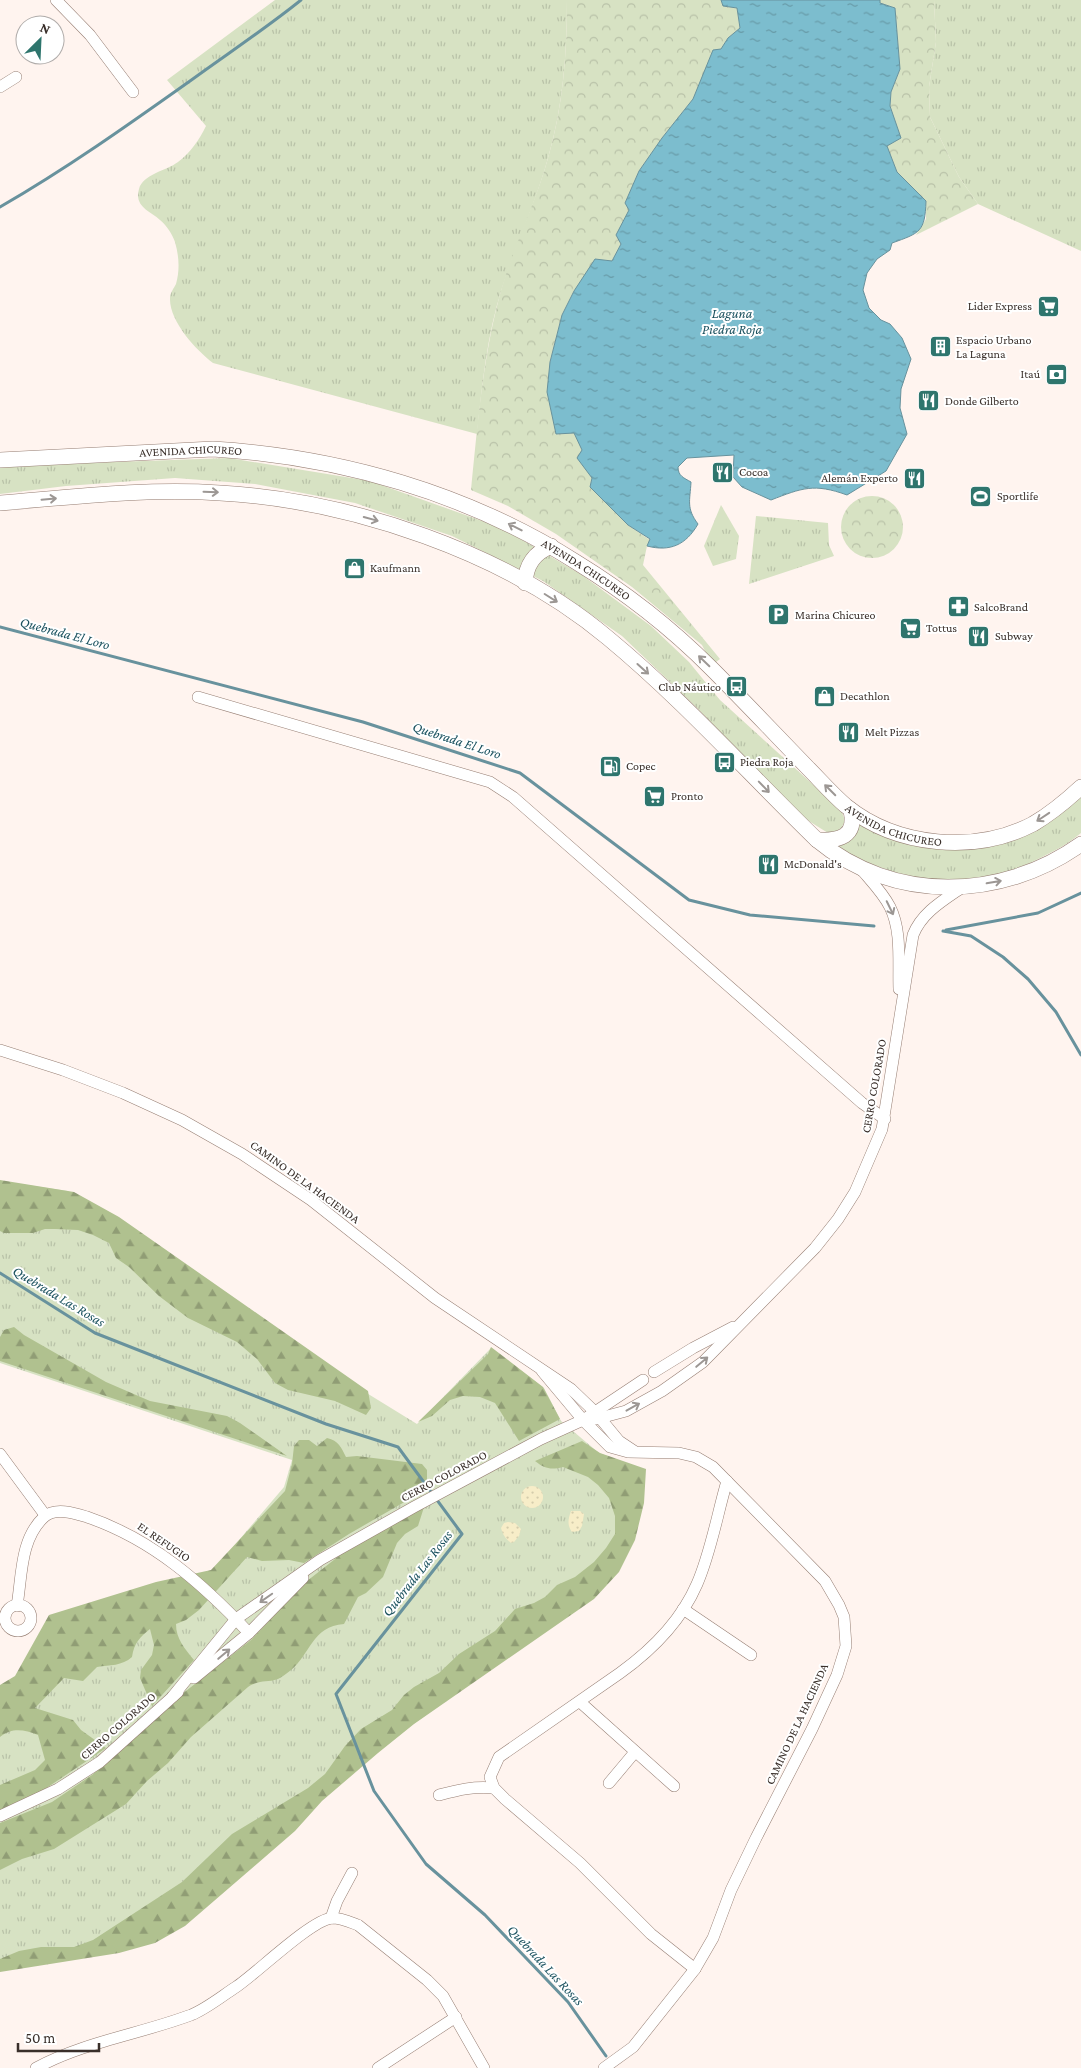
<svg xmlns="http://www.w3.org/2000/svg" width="1081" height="2068" font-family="'Crimson Pro',serif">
<defs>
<pattern id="grass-tufts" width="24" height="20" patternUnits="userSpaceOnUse" patternTransform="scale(1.25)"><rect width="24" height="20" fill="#d7e2c3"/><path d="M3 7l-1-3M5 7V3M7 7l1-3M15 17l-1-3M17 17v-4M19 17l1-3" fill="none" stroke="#b9c2a8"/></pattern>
<pattern id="forest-firs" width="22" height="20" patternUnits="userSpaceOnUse" patternTransform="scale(1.25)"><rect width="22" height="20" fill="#b0c18f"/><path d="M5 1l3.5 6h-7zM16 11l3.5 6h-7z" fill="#909d75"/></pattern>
<pattern id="sand-dots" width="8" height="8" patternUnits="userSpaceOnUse" patternTransform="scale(1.25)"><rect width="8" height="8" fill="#f7edc8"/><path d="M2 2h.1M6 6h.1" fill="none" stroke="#d4ccac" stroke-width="1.8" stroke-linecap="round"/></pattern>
<pattern id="park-crowns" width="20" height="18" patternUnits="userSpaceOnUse" patternTransform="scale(1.25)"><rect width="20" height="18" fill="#d7e2c3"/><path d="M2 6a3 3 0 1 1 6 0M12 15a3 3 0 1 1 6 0" fill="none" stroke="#b9c2a8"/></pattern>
<pattern id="water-ripples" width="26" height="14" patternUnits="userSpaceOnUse" patternTransform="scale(1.25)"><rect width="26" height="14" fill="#7cbdce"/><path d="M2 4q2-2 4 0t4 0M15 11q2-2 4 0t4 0" fill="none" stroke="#679aa7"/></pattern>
</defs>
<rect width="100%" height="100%" fill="#fff4ef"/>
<g fill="url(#grass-tufts)">
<path d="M275 0H567C567 53 563 107 548 158 536 202 516 244 502 288 487 335 482 385 477 434L213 363C196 350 169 321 170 298 170 293 174 288 176 284 180 270 179 256 175 242 172 234 167 226 160 220 150 211 134 207 139 189 143 174 166 171 178 162 191 152 199 140 206 126L167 80Z"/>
<polygon points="934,0 1081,0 1081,251 978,204 959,177 930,117 929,87 936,42"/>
<path d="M229 458 370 481 502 528 582 575 651 626 689 662 720 700 841 810 845 820C842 830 838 831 828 833L804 818 696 707 622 636 543 581 452 536 355 503 255 484 175 478 66 486 0 494V466Z"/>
<polygon points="721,505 739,536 736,559 713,566 704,546"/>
<polygon points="756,516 828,523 829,545 834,556 749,584"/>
<path d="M1081 794V833C1066 846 1050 853 1032 862 962 893 900 883 835 846L859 823 966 849Z"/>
<polygon points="0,1181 68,1191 119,1218 365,1392 417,1424 491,1348 544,1388 561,1421 599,1453 645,1470 643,1506 562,1619 412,1725 378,1752 320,1800 266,1853 184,1925 0,1971 0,1687 211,1573 284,1487 292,1460 0,1363"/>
</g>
<g fill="url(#forest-firs)">
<polygon points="0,1180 74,1192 119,1217 368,1391 371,1408 366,1415 335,1401 288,1390 275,1383 257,1359 237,1342 188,1318 159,1296 129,1267 116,1258 109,1243 93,1235 78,1230 55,1229 45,1229 33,1233 4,1233 0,1231"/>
<polygon points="14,1327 24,1335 106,1382 150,1401 227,1416 240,1423 287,1456 0,1361 0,1337 4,1330"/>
<polygon points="491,1347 543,1387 560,1419 519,1441 495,1403 480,1397 463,1396 450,1400 432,1416 418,1422 488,1354"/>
<path d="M327 1438C339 1441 341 1447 346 1457L357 1456 422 1464 427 1470V1489L349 1534 304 1563 289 1560 262 1561 247 1557 199 1610 186 1620 176 1624C176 1639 185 1649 194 1660L152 1706 140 1678 141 1670 152 1655 154 1645 150 1629C140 1637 134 1643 132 1657 122 1666 110 1665 97 1667L83 1681 64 1678 35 1708 73 1720 81 1730 106 1748 42 1791 0 1811V1785L35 1770 45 1760 38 1735C24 1730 13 1727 0 1737V1685L15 1676 49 1615 156 1582 211 1570 285 1491 292 1464 294 1446 299 1440H309L317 1446Z"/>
<path d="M582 1441 600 1453 646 1469 644 1503 635 1540 619 1572 594 1599 414 1724 378 1753 322 1801 295 1831 185 1926 155 1943 119 1953 0 1972V1959L19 1951 41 1947H74L93 1940 182 1882 232 1834 308 1788 325 1774 345 1746 361 1729 392 1710 404 1695 414 1687 439 1673 459 1654 495 1631 515 1609 534 1603 545 1597 557 1585 575 1577 594 1562 606 1548 615 1534V1516L609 1498 598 1485 588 1477 563 1467C551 1470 545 1469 535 1461Z"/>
<path d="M425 1504 418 1526 405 1534 397 1543 383 1577 366 1593 358 1597 344 1624C312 1626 310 1655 291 1670 287 1673 282 1677 278 1679 266 1683 261 1679 248 1687L191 1737 168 1763 147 1781 126 1804 54 1849 22 1859 0 1870V1823L52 1802 92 1775 177 1698 251 1640 307 1581 344 1552Z"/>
</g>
<g fill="url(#sand-dots)">
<circle cx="532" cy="1497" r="11"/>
<path d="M571 1511H580L584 1514 582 1526 579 1531 572 1532C567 1525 568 1519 571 1511Z"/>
<path d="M508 1522 515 1523 521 1529 519 1536 514 1542 511 1543C505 1538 503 1535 501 1528L504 1523Z"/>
</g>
<g fill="url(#park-crowns)">
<path d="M567 0H721L723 6 737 8 740 28 728 38 693 99 662 138 639 171 625 203 630 210 616 235 621 244 612 261 574 291 562 315 550 362 582 450 578 458 592 478 590 487 628 525 650 540 647 546 643 565 720 659 712 665 702 645 632 587 556 534 508 506 471 490C478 422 483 353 502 287 515 243 536 202 548 158 563 107 567 53 567 0Z"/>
<polygon points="880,0 934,0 936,42 929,87 930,117 959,177 978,204 916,235 926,219 926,201 897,172 886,146 900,138 890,106 891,92 900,69 895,8 880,3"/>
<circle cx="872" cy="527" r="31"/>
</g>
<path fill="url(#water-ripples)" stroke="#68929d" d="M721 0H880V3L895 8 900 69 891 92 890 106 901 138 887 146 897 172 926 201C925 232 920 233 892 243L890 250 877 259 867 273 863 290 869 308 881 320 890 324 902 338 911 359 901 389 900 408 907 434 886 471 847 495C814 483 802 488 771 500L742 487 733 477 734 455 687 458 678 467C678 476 684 478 691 482 690 501 686 508 698 524 686 545 670 552 647 546L650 539 628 525 590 487 592 478 577 458 582 450 574 433 556 434 547 392 550 362 562 315 574 291 595 259 612 261 621 244 616 235 629 210 625 203 639 171 662 138 693 99 713 50 721 49 728 38 740 28 737 8 723 6Z"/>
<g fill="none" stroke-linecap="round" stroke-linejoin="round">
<g stroke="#68929d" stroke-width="3">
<path d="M0 207C66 169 128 125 190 81 227 54 265 29 301 0"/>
<polyline points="0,627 363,722 520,773 689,900 750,915 874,926"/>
<polyline points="946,930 1038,913 1081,893"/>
<polyline points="943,931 971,936 1003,957 1028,979 1056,1012 1081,1055"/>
<polyline points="0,1273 95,1333 326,1424 398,1447 462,1534 336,1694 374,1791 426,1864 485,1915 568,2002 606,2056"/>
</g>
<defs>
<g id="street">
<polyline points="56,0 90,35 133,92"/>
<polyline points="0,87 16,77"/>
<polyline points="198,697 490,782 513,797 862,1103 885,1119"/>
<path d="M861 869C871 881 883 893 890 907 902 931 898 962 899 989"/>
<polyline points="0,1050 63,1070 123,1093 182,1120 242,1154 311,1200 435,1298 571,1389 595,1412 619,1441 634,1451"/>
<polyline points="542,1371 583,1420 610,1447 628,1452 679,1453 696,1457 713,1467 825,1581 839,1605 844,1617 846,1646 837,1675 812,1729 756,1838 731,1890 713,1938 695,1969 633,2047 604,2068"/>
<polyline points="654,1372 693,1348 733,1327"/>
<path d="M596 1419 626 1411 662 1391 703 1362 815 1248 838 1219 855 1192 882 1129 913 935C922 912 944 900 964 886"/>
<polyline points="0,1454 45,1515"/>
<circle cx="18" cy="1618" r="13"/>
<path d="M17 1606C22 1576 20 1539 44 1517 55 1507 74 1513 87 1517 152 1539 202 1583 249 1633"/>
<polyline points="683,1609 751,1655"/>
<polyline points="194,1678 249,1633 303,1578"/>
<polyline points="173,1696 236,1619 320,1560 414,1507 541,1439 583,1420 643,1380"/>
<polyline points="580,1702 674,1786"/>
<polyline points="609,1783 635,1752"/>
<path d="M439 1795C458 1790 473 1786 494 1788"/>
<polyline points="0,1816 58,1789 100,1762 178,1692"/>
<polyline points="331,1918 337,1901 352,1873"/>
<path d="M695 1969 651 1934 580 1863 505 1799 494 1788 490 1777 499 1757 620 1673C652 1650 681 1621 697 1584 711 1552 717 1515 727 1481"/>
<path d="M36 2068C84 2042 140 2034 191 2015 206 2009 222 1996 236 1987 257 1973 311 1920 332 1918 341 1918 350 1922 358 1925L427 1980 443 1996 484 2068"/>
<polyline points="378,2068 456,2017"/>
</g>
<g id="secondary">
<path id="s1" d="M0 460 213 449C341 457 467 493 576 562 625 592 671 628 711 668 744 701 775 734 807 767 820 780 832 794 846 806 897 847 975 854 1033 824 1050 814 1067 800 1081 787"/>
<path d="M0 503C73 497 146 488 220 493 351 500 507 553 608 638 683 700 747 772 817 840 893 903 1001 901 1081 844"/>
<path d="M525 583C526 565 534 553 551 546"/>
<path d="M817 840C839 841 857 837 851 810"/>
</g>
</defs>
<use href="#street" stroke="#967e73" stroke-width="12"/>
<use href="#secondary" stroke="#967e73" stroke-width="16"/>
<use href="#street" stroke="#fff" stroke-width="11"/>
<use href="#secondary" stroke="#fff" stroke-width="15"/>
</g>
<defs><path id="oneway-shaft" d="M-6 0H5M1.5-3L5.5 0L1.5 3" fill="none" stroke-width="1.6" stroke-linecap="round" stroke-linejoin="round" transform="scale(1.25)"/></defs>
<g stroke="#9c9794">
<use href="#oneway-shaft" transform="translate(211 492) rotate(2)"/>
<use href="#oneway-shaft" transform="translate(49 499) rotate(-5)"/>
<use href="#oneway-shaft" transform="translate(371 519) rotate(15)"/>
<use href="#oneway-shaft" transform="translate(515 527) rotate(-153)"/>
<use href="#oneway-shaft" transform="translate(551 598) rotate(32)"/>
<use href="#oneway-shaft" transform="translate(704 661) rotate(-136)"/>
<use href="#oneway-shaft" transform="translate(643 669) rotate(42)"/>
<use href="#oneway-shaft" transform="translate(764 787) rotate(46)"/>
<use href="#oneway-shaft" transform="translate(830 790) rotate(-135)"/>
<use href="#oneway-shaft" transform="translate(1043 817) rotate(146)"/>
<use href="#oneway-shaft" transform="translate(994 882) rotate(-10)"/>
<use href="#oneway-shaft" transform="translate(890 908) rotate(64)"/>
<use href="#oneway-shaft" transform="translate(702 1362) rotate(-40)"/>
<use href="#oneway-shaft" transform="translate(633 1407) rotate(-29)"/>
<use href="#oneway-shaft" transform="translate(266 1598) rotate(145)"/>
<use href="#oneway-shaft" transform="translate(224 1654) rotate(-40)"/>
</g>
<defs>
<symbol id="supermarket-square" viewBox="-11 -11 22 22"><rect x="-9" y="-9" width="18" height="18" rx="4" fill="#2e756d" stroke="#fff"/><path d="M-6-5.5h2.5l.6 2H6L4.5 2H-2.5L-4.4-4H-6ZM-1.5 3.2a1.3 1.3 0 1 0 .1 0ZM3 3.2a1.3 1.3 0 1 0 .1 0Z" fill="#fff"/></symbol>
<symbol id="building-square" viewBox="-11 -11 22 22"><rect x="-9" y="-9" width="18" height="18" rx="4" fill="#2e756d" stroke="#fff"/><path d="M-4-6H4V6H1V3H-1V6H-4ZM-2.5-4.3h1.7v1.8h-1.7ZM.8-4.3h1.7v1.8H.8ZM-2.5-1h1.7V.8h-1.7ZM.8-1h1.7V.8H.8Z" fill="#fff"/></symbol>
<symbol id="bank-square" viewBox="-11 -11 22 22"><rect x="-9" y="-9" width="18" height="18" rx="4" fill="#2e756d" stroke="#fff"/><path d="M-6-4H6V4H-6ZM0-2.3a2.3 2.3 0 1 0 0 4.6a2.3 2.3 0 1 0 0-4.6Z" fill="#fff"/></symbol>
<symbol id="restaurant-square" viewBox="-11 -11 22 22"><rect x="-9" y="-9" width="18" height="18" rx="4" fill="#2e756d" stroke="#fff"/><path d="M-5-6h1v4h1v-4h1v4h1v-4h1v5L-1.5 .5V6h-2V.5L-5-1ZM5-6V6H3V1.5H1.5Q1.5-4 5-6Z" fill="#fff"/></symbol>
<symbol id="stadium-square" viewBox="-11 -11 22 22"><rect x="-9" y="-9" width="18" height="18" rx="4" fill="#2e756d" stroke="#fff"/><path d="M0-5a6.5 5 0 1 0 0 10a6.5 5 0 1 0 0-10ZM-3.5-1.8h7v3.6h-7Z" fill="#fff"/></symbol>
<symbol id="shop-square" viewBox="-11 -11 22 22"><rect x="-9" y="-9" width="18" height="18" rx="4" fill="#2e756d" stroke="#fff"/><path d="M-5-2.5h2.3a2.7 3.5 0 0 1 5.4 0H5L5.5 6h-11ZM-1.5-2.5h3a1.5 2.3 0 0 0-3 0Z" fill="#fff"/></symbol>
<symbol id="pharmacy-square" viewBox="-11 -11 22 22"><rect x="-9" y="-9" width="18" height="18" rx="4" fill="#2e756d" stroke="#fff"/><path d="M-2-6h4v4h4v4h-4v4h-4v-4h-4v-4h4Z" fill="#fff"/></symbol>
<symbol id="parking-square" viewBox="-11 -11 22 22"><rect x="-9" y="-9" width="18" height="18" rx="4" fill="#2e756d" stroke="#fff"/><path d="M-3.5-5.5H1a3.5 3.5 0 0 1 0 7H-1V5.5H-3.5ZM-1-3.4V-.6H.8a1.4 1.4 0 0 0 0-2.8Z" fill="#fff"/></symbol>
<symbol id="bus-square" viewBox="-11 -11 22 22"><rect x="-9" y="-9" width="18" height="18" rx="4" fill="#2e756d" stroke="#fff"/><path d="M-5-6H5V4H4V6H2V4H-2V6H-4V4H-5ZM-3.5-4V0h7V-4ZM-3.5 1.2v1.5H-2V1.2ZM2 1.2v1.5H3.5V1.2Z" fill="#fff"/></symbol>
<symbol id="fuel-square" viewBox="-11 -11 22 22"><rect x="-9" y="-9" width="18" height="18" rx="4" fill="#2e756d" stroke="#fff"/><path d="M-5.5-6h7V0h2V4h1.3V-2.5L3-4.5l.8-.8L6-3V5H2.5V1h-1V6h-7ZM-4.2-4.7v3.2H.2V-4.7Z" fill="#fff"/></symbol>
</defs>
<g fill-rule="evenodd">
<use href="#supermarket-square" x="1036" y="294" width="25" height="25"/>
<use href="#building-square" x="928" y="334" width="25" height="25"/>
<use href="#bank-square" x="1044" y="362" width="25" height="25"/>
<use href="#restaurant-square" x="916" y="388" width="25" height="25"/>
<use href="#restaurant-square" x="710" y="460" width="25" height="25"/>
<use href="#restaurant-square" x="902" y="466" width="25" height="25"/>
<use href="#stadium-square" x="968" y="484" width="25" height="25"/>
<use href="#shop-square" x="342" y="556" width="25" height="25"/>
<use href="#pharmacy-square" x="946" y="594" width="25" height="25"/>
<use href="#parking-square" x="766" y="602" width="25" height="25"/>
<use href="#supermarket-square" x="898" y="616" width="25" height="25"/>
<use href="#restaurant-square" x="966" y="624" width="25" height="25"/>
<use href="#bus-square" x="724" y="674" width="25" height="25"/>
<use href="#shop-square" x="812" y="684" width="25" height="25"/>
<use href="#restaurant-square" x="836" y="720" width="25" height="25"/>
<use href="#bus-square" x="712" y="750" width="25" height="25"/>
<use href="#fuel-square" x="598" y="754" width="25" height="25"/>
<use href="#supermarket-square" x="642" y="784" width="25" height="25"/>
<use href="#restaurant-square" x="756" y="852" width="25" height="25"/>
</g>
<g text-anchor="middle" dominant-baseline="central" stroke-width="4" stroke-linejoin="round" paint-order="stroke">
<g font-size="12" fill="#392f2a" stroke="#fff" text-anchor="start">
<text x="1032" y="306" text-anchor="end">Lider Express</text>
<text x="956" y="340">Espacio Urbano<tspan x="956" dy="14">La Laguna</tspan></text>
<text x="1040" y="374" text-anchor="end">Itaú</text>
<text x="945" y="401">Donde Gilberto</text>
<text x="739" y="472">Cocoa</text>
<text x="898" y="478" text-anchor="end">Alemán Experto</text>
<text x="997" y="496">Sportlife</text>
<text x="370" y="568">Kaufmann</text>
<text x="974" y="607">SalcoBrand</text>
<text x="795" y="615">Marina Chicureo</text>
<text x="926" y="628">Tottus</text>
<text x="995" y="636">Subway</text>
<text x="721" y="687" text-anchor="end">Club Náutico</text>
<text x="840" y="696">Decathlon</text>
<text x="865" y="732">Melt Pizzas</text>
<text x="740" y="762">Piedra Roja</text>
<text x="626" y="766">Copec</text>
<text x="671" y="796">Pronto</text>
<text x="784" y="864">McDonald's</text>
</g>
<g font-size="12" fill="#392f2a" stroke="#fff">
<text stroke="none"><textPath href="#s1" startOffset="191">AVENIDA CHICUREO</textPath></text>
<text stroke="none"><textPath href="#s1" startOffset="610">AVENIDA CHICUREO</textPath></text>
<text stroke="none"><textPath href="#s1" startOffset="1015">AVENIDA CHICUREO</textPath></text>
<text transform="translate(874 1086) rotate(-80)">CERRO COLORADO</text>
<text transform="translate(305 1182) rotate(36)">CAMINO DE LA HACIENDA</text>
<text transform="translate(444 1476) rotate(-28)">CERRO COLORADO</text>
<text transform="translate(164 1542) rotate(34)">EL REFUGIO</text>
<text transform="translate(797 1724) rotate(-65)">CAMINO DE LA HACIENDA</text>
<text transform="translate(118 1726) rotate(-41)">CERRO COLORADO</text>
</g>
<g font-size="14" font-style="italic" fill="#1b525f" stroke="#fff">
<text x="732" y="313">Laguna<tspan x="732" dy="16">Piedra Roja</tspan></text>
<text transform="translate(65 633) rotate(15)">Quebrada El Loro</text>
<text transform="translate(457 740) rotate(18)">Quebrada El Loro</text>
<text transform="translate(59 1296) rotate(31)">Quebrada Las Rosas</text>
<text transform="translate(417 1573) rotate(-52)">Quebrada Las Rosas</text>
<text transform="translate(546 1965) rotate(47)">Quebrada Las Rosas</text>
</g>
</g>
<g transform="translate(40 40) rotate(24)"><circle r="24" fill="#ffffff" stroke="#b0acaa"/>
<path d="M0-4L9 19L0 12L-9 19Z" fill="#2e756d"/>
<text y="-8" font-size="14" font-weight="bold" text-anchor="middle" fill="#392f2a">N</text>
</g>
<path d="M18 2043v8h81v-8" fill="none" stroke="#392f2a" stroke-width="2.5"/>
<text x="25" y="2043" font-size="15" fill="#392f2a" stroke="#ffffff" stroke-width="4" paint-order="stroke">50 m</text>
</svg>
